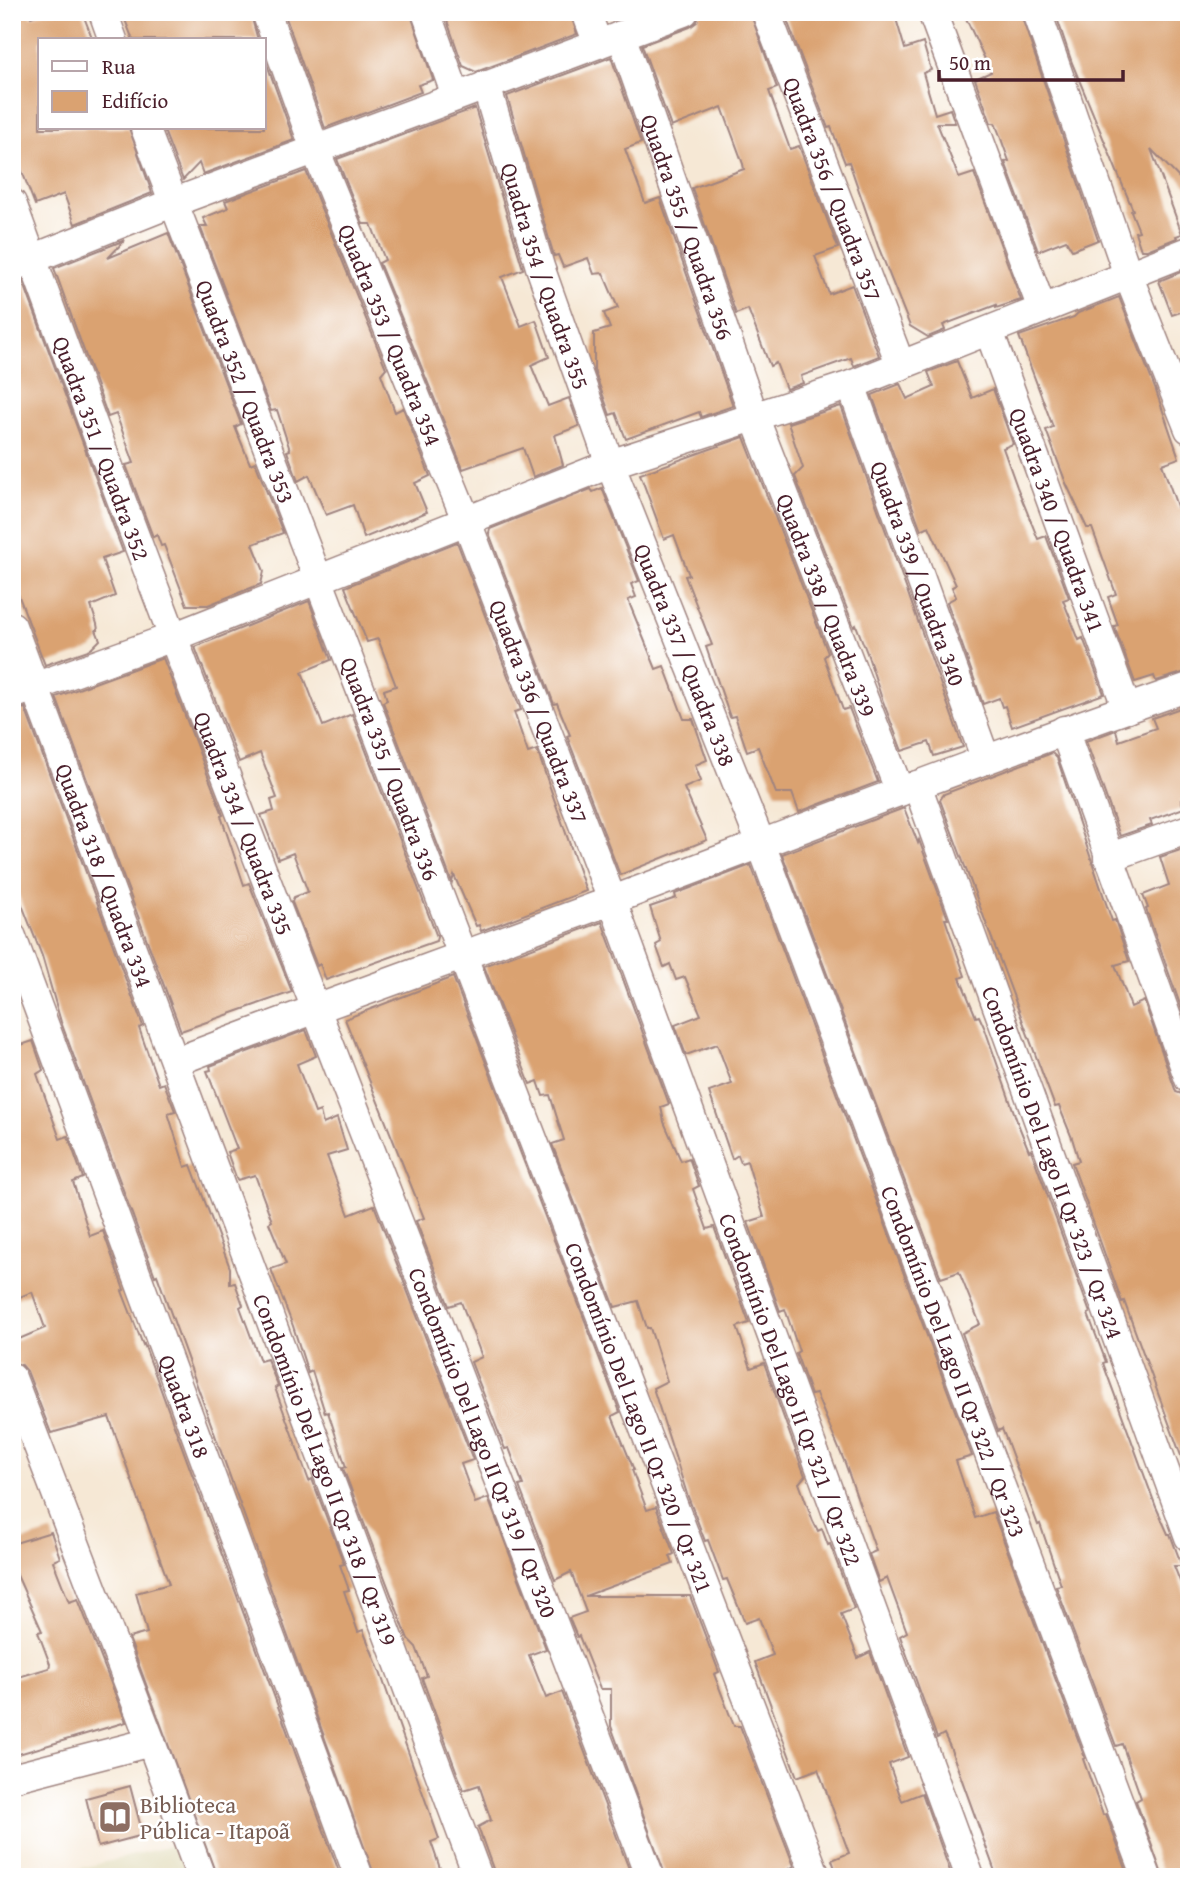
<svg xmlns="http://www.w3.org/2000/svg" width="1201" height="1889" font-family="'Gentium Book Plus',serif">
<rect width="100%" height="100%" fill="#fff"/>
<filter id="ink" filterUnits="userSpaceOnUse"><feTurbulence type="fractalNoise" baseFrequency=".0143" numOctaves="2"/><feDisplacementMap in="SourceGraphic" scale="14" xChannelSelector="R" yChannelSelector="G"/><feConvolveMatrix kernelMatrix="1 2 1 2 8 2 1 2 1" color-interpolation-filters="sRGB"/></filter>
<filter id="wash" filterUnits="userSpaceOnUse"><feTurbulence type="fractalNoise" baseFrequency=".00686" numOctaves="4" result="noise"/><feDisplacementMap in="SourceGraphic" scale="28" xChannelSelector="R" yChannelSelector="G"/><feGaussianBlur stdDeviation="1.57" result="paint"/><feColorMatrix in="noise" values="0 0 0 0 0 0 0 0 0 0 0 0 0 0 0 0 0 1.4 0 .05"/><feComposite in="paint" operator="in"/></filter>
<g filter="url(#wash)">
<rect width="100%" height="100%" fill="#f6e8d5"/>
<polygon fill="#e2dcba" points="178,1844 189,1877 46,1877"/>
<g id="blocks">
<g fill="#daa271">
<polygon points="12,12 29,12 31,17 45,12 82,12 93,40 40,40 40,128 129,128 152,193 75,224 64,194 35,205 12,145"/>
<polygon points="122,12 250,12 258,40 133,40"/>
<polygon points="284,12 410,12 433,80 418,85 421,92 325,128"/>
<polygon points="444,12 570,12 577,34 476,72 463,66"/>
<polygon points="700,12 750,12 777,88 769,91 790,149 799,146 838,248 815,256 829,294 852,285 879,356 854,366 851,358 801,376 803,383 786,389 776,363 770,366 748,309 736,314 692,188 744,169 743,164 722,107 671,127 642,45 690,27 697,22"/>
<polygon points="784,12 894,12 905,49 923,43 931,70 923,73 935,114 950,109 955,123 937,123 959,178 974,173 1021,300 996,308 996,305 943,325 945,330 928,337 910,326 878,246 849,162 845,163 831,127 828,128"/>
<polygon points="963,12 1020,12 1098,240 1072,250 1066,240 1038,251 1005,162 1009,161 999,133 995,123 991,123 975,79 991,72"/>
<polygon points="1055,12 1183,12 1189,26 1189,188 1151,149 1182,234 1176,236 1177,238 1147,250 1141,250 1135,232 1139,231 1131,211 1133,210 1072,63"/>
<polygon points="264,56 294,140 203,174 199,163 183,180 163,128 264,128"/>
<polygon points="611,57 641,143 625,149 645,203 660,198 733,406 701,417 699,412 626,439 616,413 610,415 594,370 594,333 610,328 604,313 618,308 603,273 594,274 588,258 563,267 558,255 554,256 507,96"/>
<polygon points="475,108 523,269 502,277 521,326 536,320 549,357 531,365 548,406 569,398 579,426 555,435 563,465 533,477 523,448 463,469 379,263 385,260 371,224 363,224 337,159"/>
<polygon points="306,171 386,368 381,374 395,412 403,408 430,476 415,483 427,512 364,538 353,505 326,515 309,475 298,481 287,451 290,450 277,410 271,411 200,226 207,226 203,218 228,208 225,201"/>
<polygon points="168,233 241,424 235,427 250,464 255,462 283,533 253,544 264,571 261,584 208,605 187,605 164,545 161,546 157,535 153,537 126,465 134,463 116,414 108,417 54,268 125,240 108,258"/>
<polygon points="1188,269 1189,309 1172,315 1159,281"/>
<polygon points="23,281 123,552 102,559 115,596 91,606 97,624 98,630 96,630 100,640 91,649 45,665 12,578 12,283"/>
<polygon points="1119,297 1156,391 1179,458 1162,464 1178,509 1189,505 1189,671 1156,681 1154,676 1135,682 1114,626 1118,625 1108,597 1116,594 1092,528 1087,528 1066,483 1046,430 1053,427 1019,336 1074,317 1078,313"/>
<polygon points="957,361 972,398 993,389 1013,444 1003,448 1017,487 1038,539 1046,536 1069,598 1063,600 1079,640 1083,638 1104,694 1012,727 1005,706 1002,707 999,698 983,704 947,602 956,597 952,587 956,585 929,526 921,530 872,395 900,384 907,399 934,387 928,372"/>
<polygon points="841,406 963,747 934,756 929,742 902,751 881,696 867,653 856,625 854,627 795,476 803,468 788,423"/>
<polygon points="744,437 828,653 824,657 843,710 849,708 878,782 799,812 792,793 776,793 758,747 747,751 735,716 730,717 706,647 712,645 685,576 689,575 674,535 664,539 640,474"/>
<polygon points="602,488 639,581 631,584 636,597 628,600 656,669 664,666 684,719 693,719 707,760 695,765 701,781 684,788 707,840 620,875 567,736 570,735 557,703 554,704 489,533 490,529 591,489 593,492"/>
<polygon points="457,542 521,710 514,712 528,753 537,750 586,891 481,931 479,925 476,926 454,875 452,882 383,702 387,700 384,690 396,686 378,639 367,642 345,587"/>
<polygon points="309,601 331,660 302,672 323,726 352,714 437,937 436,941 326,980 320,964 317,966 292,902 294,897 308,892 293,853 278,859 261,815 274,811 271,800 277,798 260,753 239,762 195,647"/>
<polygon points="163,658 223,815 221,816 244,885 249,883 292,992 181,1031 56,697"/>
<polygon points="1189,705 1189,797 1181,800 1184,808 1150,820 1152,825 1120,836 1086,741 1116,730 1119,741 1156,728 1152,718"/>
<polygon points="25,708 143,1026 139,1028 159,1085 164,1083 175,1111 168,1113 185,1167 191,1165 230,1268 230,1284 235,1283 243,1305 240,1307 260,1361 267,1359 278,1386 275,1388 309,1481 312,1479 344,1564 340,1565 349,1590 344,1591 358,1632 363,1630 380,1672 439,1839 431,1842 443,1877 375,1877 157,1275 155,1276 61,1022 42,956 12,879 12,711"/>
<polygon points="1052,753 1057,758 1112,921 1115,920 1129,961 1115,965 1131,1007 1144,1001 1176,1092 1185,1095 1189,1105 1189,1472 1187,1472 1124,1301 1122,1302 1072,1163 1079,1161 1072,1138 1059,1106 1055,1107 940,800 944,794"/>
<polygon points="904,808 918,843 919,840 948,919 945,919 965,976 960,978 976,1017 979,1016 985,1029 1018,1124 1029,1151 1031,1150 1090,1313 1088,1314 1106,1362 1103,1363 1156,1507 1168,1534 1170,1534 1182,1566 1174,1566 1189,1604 1189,1877 1163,1877 1136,1801 1141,1798 1122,1744 1116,1746 1056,1586 1061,1585 1040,1524 1038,1525 1008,1444 1002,1429 998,1431 962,1333 980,1324 959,1272 941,1278 782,854"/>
<polygon points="1189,847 1189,1024 1187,1024 1146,909 1148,908 1143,895 1169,885 1160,857"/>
<polygon points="751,865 972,1456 956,1461 975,1518 993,1512 1085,1758 1083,1759 1103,1815 1106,1814 1129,1877 997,1877 950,1747 944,1734 937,1738 900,1636 907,1632 887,1578 879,1582 869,1554 876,1551 845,1463 816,1394 811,1395 796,1353 799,1351 785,1309 780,1311 748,1222 764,1217 747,1161 741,1163 738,1155 732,1159 709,1092 732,1084 717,1044 686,1055 675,1025 701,1015 685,977 676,980 670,964 664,967 656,945 661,942 650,907 676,898 675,894"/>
<polygon points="602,922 669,1104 661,1107 664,1122 681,1161 689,1158 699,1186 693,1189 707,1229 714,1227 749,1323 737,1327 751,1368 764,1363 805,1476 799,1483 813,1521 818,1531 822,1529 828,1545 830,1544 854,1609 841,1614 858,1658 870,1652 908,1757 889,1764 902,1801 922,1793 952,1877 838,1877 832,1860 849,1853 818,1769 797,1777 755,1662 773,1655 759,1618 745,1623 727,1579 723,1580 708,1540 705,1541 687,1494 653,1388 667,1381 650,1328 647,1328 638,1301 615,1307 552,1144 564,1140 550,1095 543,1096 538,1081 530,1084 484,966"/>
<polygon points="453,977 620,1412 612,1416 634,1470 632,1470 647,1510 656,1507 674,1554 670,1556 673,1564 585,1596 690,1596 719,1672 714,1674 734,1726 740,1726 794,1866 777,1877 666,1877 611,1726 611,1689 600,1689 579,1636 577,1637 569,1618 586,1612 571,1572 555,1580 519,1486 523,1485 509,1448 505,1449 471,1362 482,1357 461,1302 449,1306 416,1221 424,1218 345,1019"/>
<polygon points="306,1030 316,1056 297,1064 315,1113 320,1111 323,1124 337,1118 347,1150 327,1156 349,1215 374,1205 473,1460 461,1464 475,1503 488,1498 546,1649 529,1655 546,1698 562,1692 632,1877 496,1877 478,1827 491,1820 479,1785 464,1790 457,1773 422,1678 427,1676 416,1647 408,1639 343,1468 346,1467 328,1412 325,1413 312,1371 308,1373 293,1326 271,1269 286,1264 269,1223 272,1221 255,1175 237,1180 227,1152 237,1149 207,1071 211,1070 210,1066"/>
<polygon points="33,1041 43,1070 37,1074 60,1139 68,1136 83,1178 73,1182 90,1236 103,1231 124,1290 122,1291 143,1345 144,1344 341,1877 217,1877 129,1638 147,1633 136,1593 169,1584 109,1417 51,1433 27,1371 22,1365 12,1362 12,1342 45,1328 32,1292 12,1300 12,1151 15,1150 12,1139 12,1048"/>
<polygon points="51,1532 60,1558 53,1561 69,1602 78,1599 126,1722 12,1756 12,1679 49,1668 50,1664 38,1632 42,1631 12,1564 12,1544"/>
<polygon points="130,1786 143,1835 98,1847 86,1798"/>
</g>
</g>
</g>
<g filter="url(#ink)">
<use href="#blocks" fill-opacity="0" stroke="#a08480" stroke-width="2"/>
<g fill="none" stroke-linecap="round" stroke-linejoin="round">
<defs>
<g id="street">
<polyline points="103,12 113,40"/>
<path id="s1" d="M266 12 315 149 467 522 612 900 970 1877"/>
<polyline points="426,12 456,96"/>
<polyline points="586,12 598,44"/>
<path id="s2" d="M766 12 901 366"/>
<polyline points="932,12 1042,309"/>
<polyline points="1037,12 1128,275 1189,429"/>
<path id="s3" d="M621 35 754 416 900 792"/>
<path id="s4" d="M486 85 540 267 610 464 761 844 1147 1877"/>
<path id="s5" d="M145 128 816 1877"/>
<path id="s6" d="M12 203C215 765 440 1318 650 1877"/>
<polyline points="12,267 172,203 684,12"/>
<path id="s7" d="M989 331 1127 709"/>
<path id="s8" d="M851 385 986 760"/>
<path id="s9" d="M12 626 478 1877"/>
<polyline points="12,695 173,637 610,464 851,385 1189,251"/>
<polyline points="1064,730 1189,1079"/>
<path id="s10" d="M917 785 1189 1537"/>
<polyline points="1108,858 1189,829"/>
<path id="s11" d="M12 937 359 1877"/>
<path d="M175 1062C320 1006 467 955 613 900 804 828 995 754 1189 687"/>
<polyline points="12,1378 151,1742"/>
<polyline points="12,1778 151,1742 201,1877"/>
</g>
</defs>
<use href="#street" stroke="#a08480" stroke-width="31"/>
<use href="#street" stroke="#fff" stroke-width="28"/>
</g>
</g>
<defs>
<symbol id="library-square" viewBox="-11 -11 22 22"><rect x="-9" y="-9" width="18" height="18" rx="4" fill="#8d6e63" stroke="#fff"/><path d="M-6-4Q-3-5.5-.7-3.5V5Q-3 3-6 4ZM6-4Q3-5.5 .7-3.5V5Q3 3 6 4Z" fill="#fff"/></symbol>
</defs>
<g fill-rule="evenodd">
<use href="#library-square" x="96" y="1798" width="38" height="38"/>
</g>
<g text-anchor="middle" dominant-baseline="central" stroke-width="5" stroke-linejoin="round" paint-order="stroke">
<g font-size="23" fill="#4a1f2b" stroke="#fff">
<text stroke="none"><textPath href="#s2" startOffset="189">Quadra 356 / Quadra 357</textPath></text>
<text stroke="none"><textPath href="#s3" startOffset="203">Quadra 355 / Quadra 356</textPath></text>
<text stroke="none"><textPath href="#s4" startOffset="200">Quadra 354 / Quadra 355</textPath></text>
<text stroke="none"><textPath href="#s1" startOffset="346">Quadra 353 / Quadra 354</textPath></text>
<text stroke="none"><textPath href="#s5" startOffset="282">Quadra 352 / Quadra 353</textPath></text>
<text stroke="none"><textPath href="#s6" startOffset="261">Quadra 351 / Quadra 352</textPath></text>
<text stroke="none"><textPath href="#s7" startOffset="201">Quadra 340 / Quadra 341</textPath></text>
<text stroke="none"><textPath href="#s8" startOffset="200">Quadra 339 / Quadra 340</textPath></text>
<text stroke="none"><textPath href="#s3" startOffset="606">Quadra 338 / Quadra 339</textPath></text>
<text stroke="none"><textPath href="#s4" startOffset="604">Quadra 337 / Quadra 338</textPath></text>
<text stroke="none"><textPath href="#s1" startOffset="751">Quadra 336 / Quadra 337</textPath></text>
<text stroke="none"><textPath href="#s5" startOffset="686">Quadra 335 / Quadra 336</textPath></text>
<text stroke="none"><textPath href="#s6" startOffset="662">Quadra 334 / Quadra 335</textPath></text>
<text stroke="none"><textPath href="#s9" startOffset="266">Quadra 318 / Quadra 334</textPath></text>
<text stroke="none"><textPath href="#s10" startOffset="401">Condomínio Del Lago II Qr 323 / Qr 324</textPath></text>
<text stroke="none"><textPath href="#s4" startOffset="1360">Condomínio Del Lago II Qr 322 / Qr 323</textPath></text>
<text stroke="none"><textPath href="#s1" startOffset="1474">Condomínio Del Lago II Qr 321 / Qr 322</textPath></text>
<text stroke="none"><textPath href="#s11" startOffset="500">Quadra 318</textPath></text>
<text stroke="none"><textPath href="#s5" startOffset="1381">Condomínio Del Lago II Qr 320 / Qr 321</textPath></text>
<text stroke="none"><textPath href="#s6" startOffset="1326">Condomínio Del Lago II Qr 319 / Qr 320</textPath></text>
<text stroke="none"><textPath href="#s9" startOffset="900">Condomínio Del Lago II Qr 318 / Qr 319</textPath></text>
</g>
<g font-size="23" fill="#785e54" stroke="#fff" text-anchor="start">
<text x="140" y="1804">Biblioteca<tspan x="140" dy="26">Pública - Itapoã</tspan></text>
</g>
</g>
<rect width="1201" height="1889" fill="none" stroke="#fff" stroke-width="42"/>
<rect x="38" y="38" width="228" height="91" fill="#ffffff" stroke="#b7a5aa" stroke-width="2"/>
<rect x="52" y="61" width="35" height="10" fill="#ffffff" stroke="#b7a5aa" stroke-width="2"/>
<text x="102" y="74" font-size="21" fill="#4a1f2b">Rua</text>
<rect x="52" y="91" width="35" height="21" fill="#daa271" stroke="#b7a5aa" stroke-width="2"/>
<text x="102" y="108" font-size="21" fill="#4a1f2b">Edifício</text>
<path d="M939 70v10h184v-10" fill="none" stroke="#4a1f2b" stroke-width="3.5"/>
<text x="949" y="70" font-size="21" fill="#4a1f2b" stroke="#ffffff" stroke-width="5" paint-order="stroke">50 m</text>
</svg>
